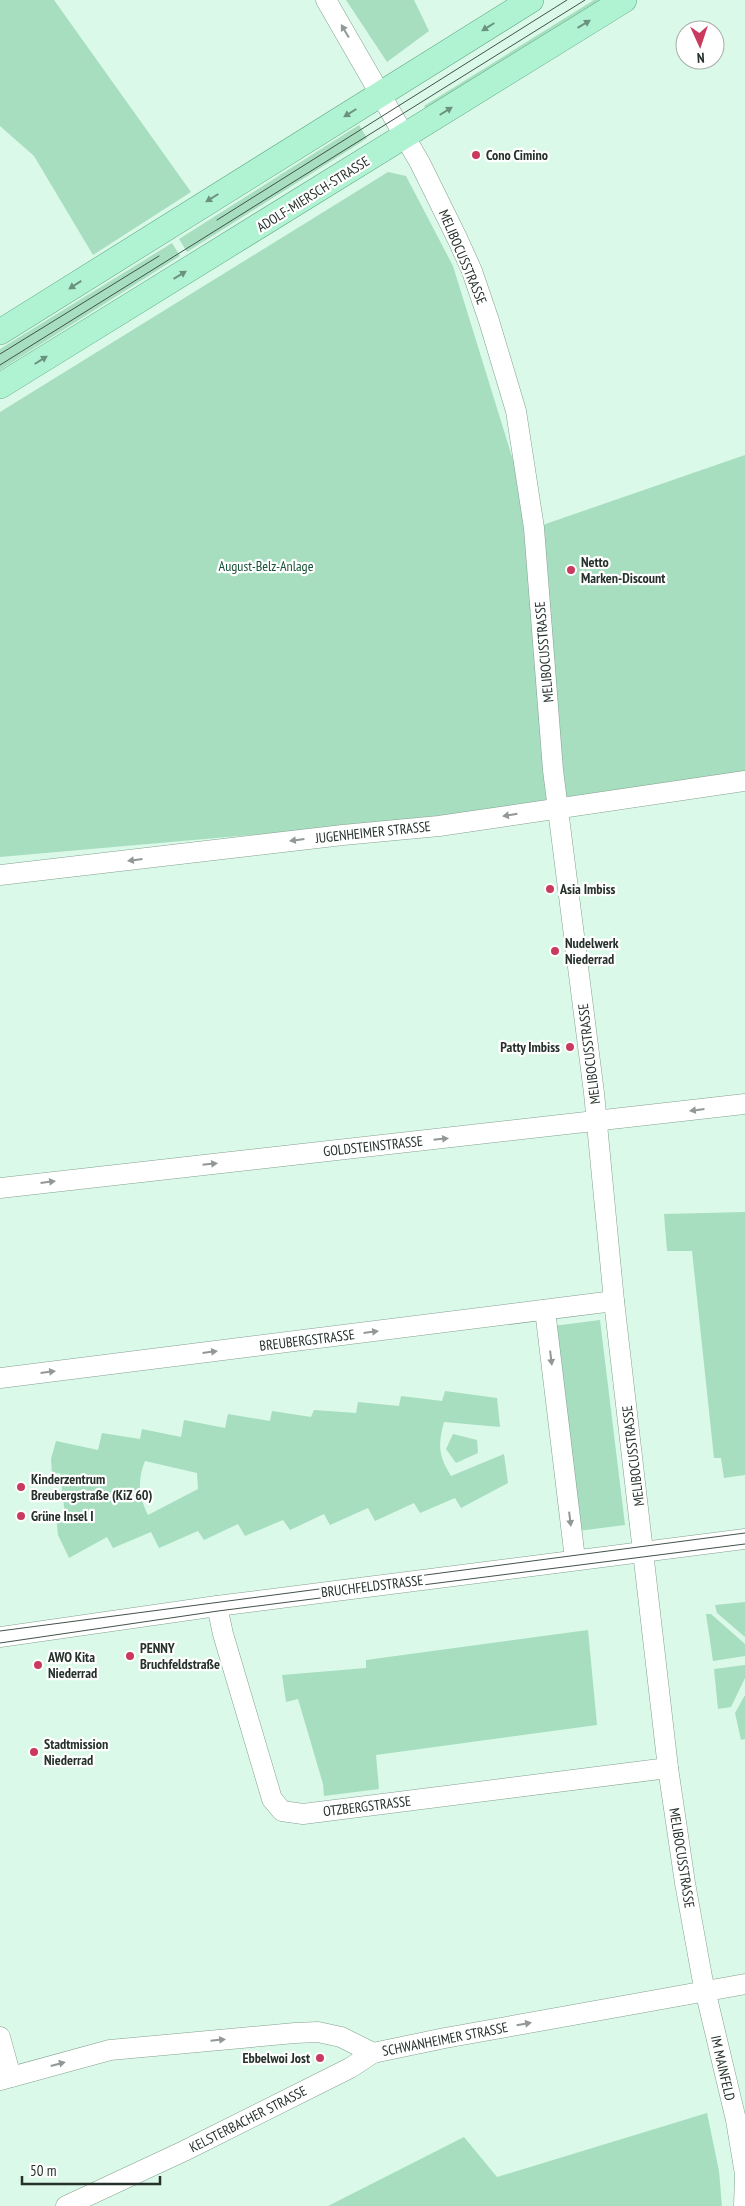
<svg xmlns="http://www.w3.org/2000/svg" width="745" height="2206" font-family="'PT Sans Narrow',sans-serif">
<rect width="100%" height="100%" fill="#dbf9e8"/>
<g fill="#a6debf" fill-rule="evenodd">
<polygon points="0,0 54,0 191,192 93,255 34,156 0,126"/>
<polygon points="346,0 414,0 429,31 387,62"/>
<polygon points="594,0 600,0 426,109 424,106"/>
<polygon points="359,125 367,138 360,143 187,252 179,239"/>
<polygon points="388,172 406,176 453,266 534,528 745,455 745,781 558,808 0,857 0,412"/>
<polygon points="172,243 180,256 0,370 0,349"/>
<polygon points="745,1212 745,1475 724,1478 721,1458 714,1458 692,1251 667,1251 664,1214"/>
<polygon points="600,1320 625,1525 578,1531 553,1326"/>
<path d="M445 1391 497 1398 500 1427 444 1422C438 1445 438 1455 451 1476L504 1454 508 1483 461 1508 455 1498 420 1513 414 1503 375 1521 368 1508 330 1525 324 1514 290 1530 283 1520 245 1536 238 1524 204 1540 198 1531 159 1548 151 1532 113 1548 107 1537 69 1558 58 1535 56 1516 65 1515 60 1473 52 1474 51 1459 56 1441 98 1450 102 1433 140 1439 142 1429 181 1437 184 1420 225 1428 228 1414 270 1421 272 1411 311 1417 314 1410 356 1413 358 1402 399 1406 401 1396 442 1401ZM145 1461 197 1473 198 1489 148 1515C139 1497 137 1480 145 1461Z"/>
<polygon points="453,1434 477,1440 478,1453 456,1463 446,1449"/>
<polygon points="745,1602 745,1637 717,1613 715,1605"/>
<polygon points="706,1614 711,1614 745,1644 745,1656 713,1661"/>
<polygon points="588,1630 597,1725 376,1755 379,1789 324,1796 323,1784 298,1699 286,1702 282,1675 366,1668 366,1660"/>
<polygon points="745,1665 745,1678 731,1707 718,1709 714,1669"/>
<polygon points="745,1695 745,1739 741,1740 735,1713"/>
<polygon points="707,2113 719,2171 722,2206 328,2206 464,2137 497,2177"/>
</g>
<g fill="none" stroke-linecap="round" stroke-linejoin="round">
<defs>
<g id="minor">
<polyline points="326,0 420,163 458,240 472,271 489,321 516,411 534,528 553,770 594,1093 614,1301 668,1768 685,1883 702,1977 736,2120 745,2174 744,2206"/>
<polyline points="0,875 343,835 439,826 745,781"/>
<polyline points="0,1188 745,1104"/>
<polyline points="545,1310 575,1559"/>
<polyline points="0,1378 614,1301"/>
<polyline points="217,1606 223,1634 272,1799 282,1811 303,1814 668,1768"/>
<polyline points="0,1637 217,1606 745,1539"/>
<polyline points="0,2037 11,2077"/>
<polyline points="0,2080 110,2050 295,2033 318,2032 341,2037 373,2053 445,2038 745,1984"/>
<polyline points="66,2206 184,2151 350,2068 373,2053"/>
</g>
<g id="major">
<polyline points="0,332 531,0"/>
<polyline points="0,386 624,0"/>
</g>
</defs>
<use href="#minor" stroke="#84a090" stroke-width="21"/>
<use href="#major" stroke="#5eaa84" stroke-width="26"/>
<use href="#minor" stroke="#fff" stroke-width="20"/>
<use href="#major" stroke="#b0f3d2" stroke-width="25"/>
<g stroke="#43524a" stroke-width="1">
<polyline points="217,220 567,0"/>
<polyline points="0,354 159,256"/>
<polyline points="0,365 585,0"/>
<polyline points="0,1631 745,1533"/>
<polyline points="0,1643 218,1611 745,1544"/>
</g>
</g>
<defs><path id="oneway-solid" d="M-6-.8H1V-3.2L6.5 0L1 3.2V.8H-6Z" transform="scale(1.25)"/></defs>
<g fill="#6b927e">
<use href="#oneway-solid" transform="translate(584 24) rotate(-31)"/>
<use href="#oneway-solid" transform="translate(488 27) rotate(148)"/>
<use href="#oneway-solid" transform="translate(446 111) rotate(-32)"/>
<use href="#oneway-solid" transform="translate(350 113) rotate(148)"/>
<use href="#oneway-solid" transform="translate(212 198) rotate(148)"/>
<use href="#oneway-solid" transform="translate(180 275) rotate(-31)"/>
<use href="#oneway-solid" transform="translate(75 285) rotate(147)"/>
<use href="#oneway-solid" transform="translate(41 360) rotate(-32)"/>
</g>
<g fill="#929895">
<use href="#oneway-solid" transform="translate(345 31) rotate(-121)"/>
<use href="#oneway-solid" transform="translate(510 815) rotate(171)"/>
<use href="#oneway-solid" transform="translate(297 840) rotate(173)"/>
<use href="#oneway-solid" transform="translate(135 860) rotate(173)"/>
<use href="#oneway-solid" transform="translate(697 1110) rotate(173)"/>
<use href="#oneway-solid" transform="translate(441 1139) rotate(-6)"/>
<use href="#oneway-solid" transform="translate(210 1164) rotate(-6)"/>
<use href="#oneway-solid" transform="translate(48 1182) rotate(-7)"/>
<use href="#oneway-solid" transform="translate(371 1332) rotate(-7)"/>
<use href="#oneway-solid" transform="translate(210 1352) rotate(-7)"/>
<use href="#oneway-solid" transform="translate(551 1358) rotate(83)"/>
<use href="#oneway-solid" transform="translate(48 1372) rotate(-7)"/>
<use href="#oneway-solid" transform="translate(570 1519) rotate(83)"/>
<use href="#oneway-solid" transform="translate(524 2024) rotate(-10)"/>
<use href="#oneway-solid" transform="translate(218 2040) rotate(-6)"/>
<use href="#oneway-solid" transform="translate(58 2064) rotate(-15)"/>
</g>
<g fill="#ca3a5e" stroke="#fff" stroke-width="2">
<circle cx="476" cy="155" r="5"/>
<circle cx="571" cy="570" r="5"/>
<circle cx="550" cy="889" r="5"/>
<circle cx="555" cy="951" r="5"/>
<circle cx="570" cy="1047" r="5"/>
<circle cx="21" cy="1487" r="5"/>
<circle cx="21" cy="1516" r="5"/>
<circle cx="130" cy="1656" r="5"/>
<circle cx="38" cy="1665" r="5"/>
<circle cx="34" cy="1752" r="5"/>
<circle cx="320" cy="2058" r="5"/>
</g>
<g text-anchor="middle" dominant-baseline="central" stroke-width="4.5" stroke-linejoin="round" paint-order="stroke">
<g font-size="14" font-weight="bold" fill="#26312b" stroke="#fff" text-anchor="start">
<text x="486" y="155">Cono Cimino</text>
<text x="581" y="562">Netto<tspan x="581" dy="16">Marken-Discount</tspan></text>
<text x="560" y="889">Asia Imbiss</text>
<text x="565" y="943">Nudelwerk<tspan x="565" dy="16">Niederrad</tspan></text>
<text x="560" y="1047" text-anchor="end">Patty Imbiss</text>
<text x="31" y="1479">Kinderzentrum<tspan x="31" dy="16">Breubergstraße (KiZ 60)</tspan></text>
<text x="31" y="1516">Grüne Insel I</text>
<text x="140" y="1648">PENNY<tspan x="140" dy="16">Bruchfeldstraße</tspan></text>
<text x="48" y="1657">AWO Kita<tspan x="48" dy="16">Niederrad</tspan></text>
<text x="44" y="1744">Stadtmission<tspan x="44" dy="16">Niederrad</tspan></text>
<text x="310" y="2058" text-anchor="end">Ebbelwoi Jost</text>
</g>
<g font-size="14" fill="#26312b" stroke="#fff">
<text transform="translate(313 194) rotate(-32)">ADOLF-MIERSCH-STRASSE</text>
<text transform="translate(463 257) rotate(67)">MELIBOCUSSTRASSE</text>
<text transform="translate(544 652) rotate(-95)">MELIBOCUSSTRASSE</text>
<text transform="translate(373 832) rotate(-6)">JUGENHEIMER STRASSE</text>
<text transform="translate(589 1054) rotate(-97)">MELIBOCUSSTRASSE</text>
<text transform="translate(373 1146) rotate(-6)">GOLDSTEINSTRASSE</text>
<text transform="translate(307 1340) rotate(-7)">BREUBERGSTRASSE</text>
<text transform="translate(633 1456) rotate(-97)">MELIBOCUSSTRASSE</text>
<text transform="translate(372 1586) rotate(-7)">BRUCHFELDSTRASSE</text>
<text transform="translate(367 1806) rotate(-7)">OTZBERGSTRASSE</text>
<text transform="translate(682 1858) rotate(81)">MELIBOCUSSTRASSE</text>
<text transform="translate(445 2039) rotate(-11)">SCHWANHEIMER STRASSE</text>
<text transform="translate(723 2068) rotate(77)">IM MAINFELD</text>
<text transform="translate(248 2119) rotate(-27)">KELSTERBACHER STRASSE</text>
</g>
<g font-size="14" fill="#175237" stroke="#fff">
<text x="266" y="566">August-Belz-Anlage</text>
</g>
</g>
<g transform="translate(700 45) rotate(177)"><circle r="24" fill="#ffffff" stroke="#a8adaa"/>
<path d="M0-4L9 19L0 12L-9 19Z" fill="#ca3a5e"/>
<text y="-8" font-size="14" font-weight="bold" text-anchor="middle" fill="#26312b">N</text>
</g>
<path d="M22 2176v8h138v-8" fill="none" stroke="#26312b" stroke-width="2.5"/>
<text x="30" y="2176" font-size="15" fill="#26312b" stroke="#ffffff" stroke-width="4" paint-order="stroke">50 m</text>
</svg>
